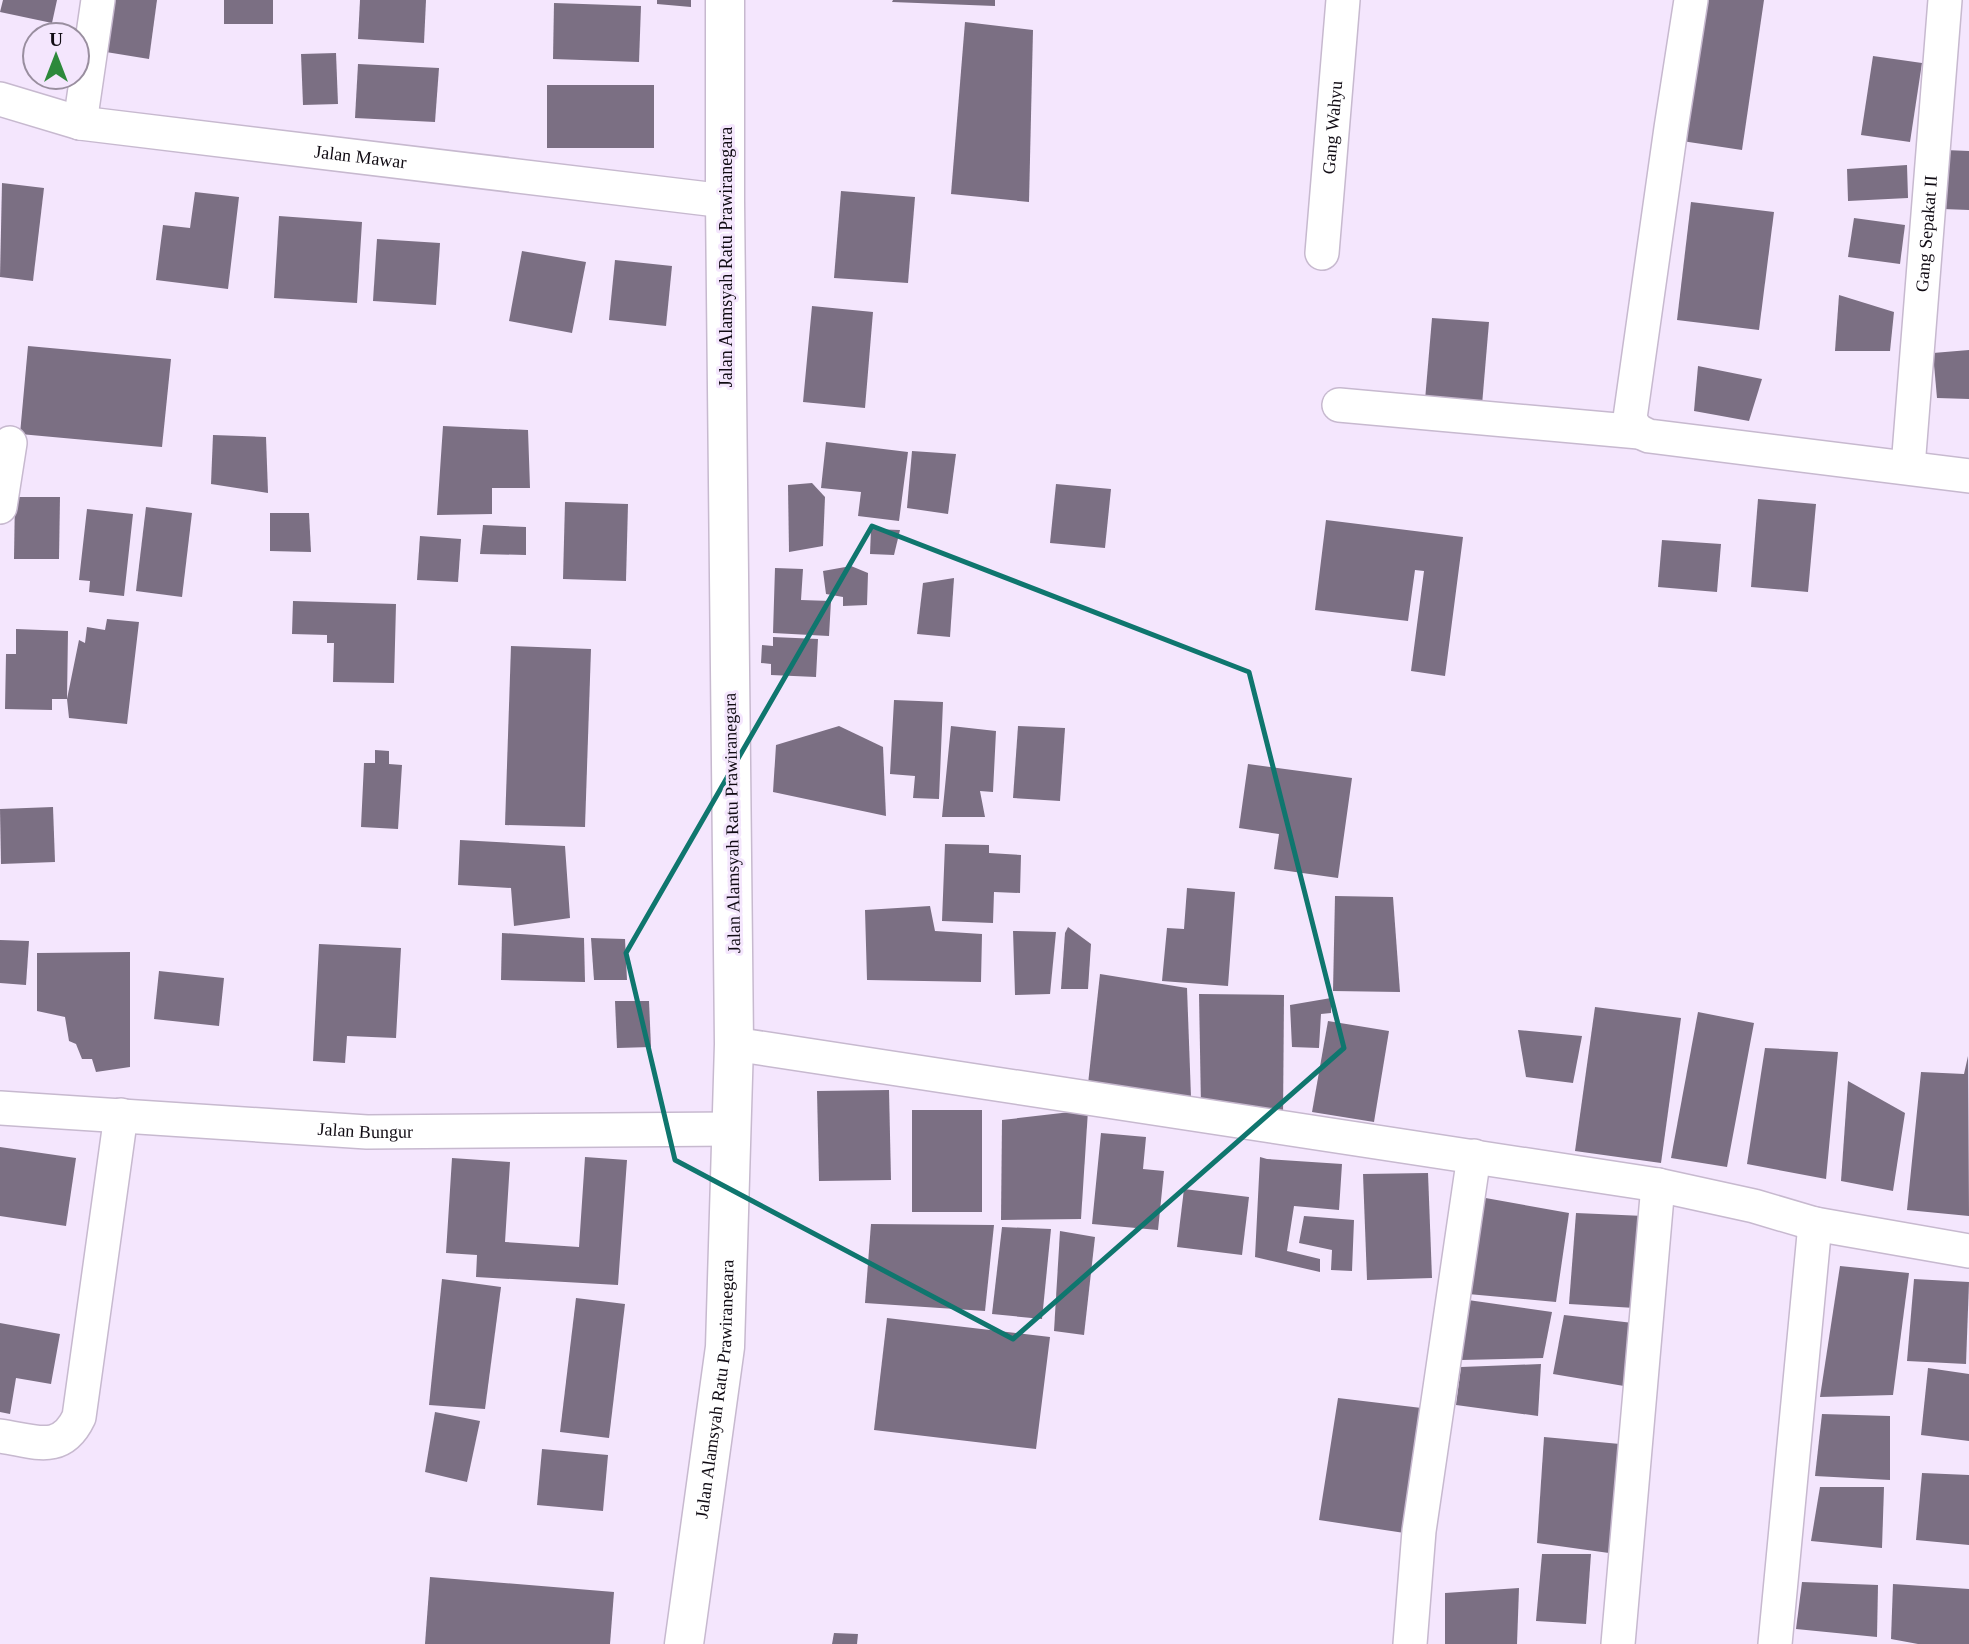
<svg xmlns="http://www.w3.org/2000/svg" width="1969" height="1644" font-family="Georgia,serif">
<rect width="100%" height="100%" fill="#f4e6fd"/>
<g fill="#7b6f83">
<polygon points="3,0 57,0 52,23 0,12"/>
<polygon points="113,0 157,0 149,59 106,52"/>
<rect x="224" y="0" width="49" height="24"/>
<polygon points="360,0 426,0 424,43 358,39"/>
<polygon points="657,0 691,0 691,7 657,4"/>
<polygon points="893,0 995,0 995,6 892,2"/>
<polygon points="1703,0 1764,0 1742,150 1682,141"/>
<polygon points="554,3 641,6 639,62 553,59"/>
<polygon points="965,22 1033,30 1029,202 951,194"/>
<polygon points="336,53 338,104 303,105 301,54"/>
<polygon points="1873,56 1922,63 1910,142 1861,135"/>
<polygon points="358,64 439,68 435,122 355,118"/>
<rect x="547" y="85" width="107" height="63"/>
<polygon points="1945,150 1969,151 1969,210 1943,209"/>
<polygon points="1907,165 1908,198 1848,201 1847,169"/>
<polygon points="2,183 44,188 33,281 0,277"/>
<polygon points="841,191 915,197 908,283 834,278"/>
<polygon points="195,192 239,197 228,289 156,280 163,225 190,228"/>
<polygon points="1691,202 1774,212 1759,330 1677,320"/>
<polygon points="279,216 362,222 357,303 274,298"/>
<polygon points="1854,218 1905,225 1900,264 1848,257"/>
<polygon points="377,239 440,243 436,305 373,301"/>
<polygon points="522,251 586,262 572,333 509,321"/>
<polygon points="615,260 672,266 666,326 609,320"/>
<polygon points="1839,295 1894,312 1890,351 1835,351"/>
<polygon points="812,306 873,312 865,408 803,402"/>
<polygon points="1432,318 1489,322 1482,405 1425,400"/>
<polygon points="28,346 171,359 162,447 20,434"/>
<polygon points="1969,350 1969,399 1937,398 1933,353"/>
<polygon points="1698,366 1762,379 1749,421 1694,411"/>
<polygon points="443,426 528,430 530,488 492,488 492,514 437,515"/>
<polygon points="213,435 266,437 268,493 211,484"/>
<polygon points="826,442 908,452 899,521 858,516 861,492 821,488"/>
<polygon points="912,451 956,454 948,514 907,508"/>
<polygon points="812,483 825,497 823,546 789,552 788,485"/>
<polygon points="1056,484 1111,489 1105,548 1050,543"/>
<polygon points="15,497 60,497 59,559 14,559"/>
<polygon points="1758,499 1816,504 1808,592 1751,587"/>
<polygon points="565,502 628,504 626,581 563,579"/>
<polygon points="146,507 192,513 182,597 136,591"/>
<polygon points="87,509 133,514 124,596 89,592 90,581 79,580"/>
<polygon points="270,513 309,513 311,552 270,551"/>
<polygon points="1326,520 1463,537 1445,676 1411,671 1424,571 1415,570 1408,621 1315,610"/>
<polygon points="483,525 526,527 526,555 480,554"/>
<polygon points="871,529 900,530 894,555 870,554"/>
<polygon points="420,536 461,539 458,582 417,580"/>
<polygon points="1662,540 1721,544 1717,592 1658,587"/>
<polygon points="851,566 868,573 867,605 843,606 843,597 826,594 823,571"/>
<polygon points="775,568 803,569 801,600 831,601 829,636 773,633"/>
<polygon points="954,578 950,637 917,634 923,583"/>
<polygon points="293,601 396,604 394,683 333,682 334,643 327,643 327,635 292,634"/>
<polygon points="107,619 139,622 127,724 69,718 67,699 79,640 85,643 87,627 105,630"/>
<polygon points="16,629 68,631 67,699 52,699 52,710 5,709 6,654 16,654"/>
<polygon points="773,637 818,639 816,677 771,675 771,664 761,663 762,645 773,646"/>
<polygon points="511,646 591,649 585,827 505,825"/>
<polygon points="894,700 943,702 939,799 913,798 915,776 890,774"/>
<polygon points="839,726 883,747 886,816 773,792 776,745"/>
<polygon points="951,726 996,731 993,792 980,791 985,817 942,817"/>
<polygon points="1018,726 1065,728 1060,801 1013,798"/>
<polygon points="375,750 389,751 389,764 402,765 398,829 361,827 364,763 375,763"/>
<polygon points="1248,764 1352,778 1338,878 1274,869 1279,834 1239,828"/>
<polygon points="53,807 55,862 1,864 0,809"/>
<polygon points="460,840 565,846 570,918 514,926 511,888 458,885"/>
<polygon points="945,844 989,845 989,853 1021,855 1020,893 994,892 993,923 942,921"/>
<polygon points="1187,888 1235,892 1228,986 1162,981 1167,928 1184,929"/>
<polygon points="1335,896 1393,897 1400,992 1333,991"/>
<polygon points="930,906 935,931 982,934 981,982 867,980 865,910"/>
<polygon points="1068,927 1091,944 1088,989 1061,989 1065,933"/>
<polygon points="1013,931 1056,932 1050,994 1015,995"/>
<polygon points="502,933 584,938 585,982 501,980"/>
<polygon points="591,938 625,939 627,980 594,980"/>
<polygon points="0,940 29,941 26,985 0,983"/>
<polygon points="319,944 401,948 396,1038 347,1036 345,1063 313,1061"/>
<polygon points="130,952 130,1067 96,1072 92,1059 82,1059 76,1044 69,1041 65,1017 37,1011 37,953"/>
<polygon points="159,971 224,978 219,1026 154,1019"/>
<polygon points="1100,974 1187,988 1191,1097 1088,1084"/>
<polygon points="1199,994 1284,995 1283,1118 1201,1107"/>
<polygon points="1331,998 1331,1013 1321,1014 1319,1048 1292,1047 1290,1005"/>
<polygon points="615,1001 649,1001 651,1047 617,1048"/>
<polygon points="1595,1007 1681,1018 1661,1163 1575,1151"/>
<polygon points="1698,1012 1754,1023 1727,1167 1671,1158"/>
<polygon points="1328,1021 1389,1031 1374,1122 1312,1112"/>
<polygon points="1518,1030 1582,1036 1573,1083 1526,1077"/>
<polygon points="1765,1048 1838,1052 1826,1179 1747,1164"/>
<polygon points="1968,1056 1969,1216 1907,1210 1921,1072 1964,1074"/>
<polygon points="1848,1081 1905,1113 1893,1191 1841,1181"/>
<polygon points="889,1090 891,1180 819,1181 817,1091"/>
<rect x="912" y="1110" width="70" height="102"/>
<polygon points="1088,1110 1081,1219 1001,1220 1002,1120"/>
<polygon points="1101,1133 1146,1137 1143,1169 1164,1171 1158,1230 1092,1224"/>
<polygon points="0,1147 76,1158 66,1226 0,1216"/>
<polygon points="585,1157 627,1160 618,1285 476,1277 477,1255 446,1253 452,1158 510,1162 505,1242 579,1247"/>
<polygon points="1260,1157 1267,1159 1342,1164 1339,1210 1294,1206 1287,1251 1320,1259 1320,1272 1255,1257"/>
<polygon points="1428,1173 1432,1278 1367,1280 1363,1174"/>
<polygon points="1184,1189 1249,1197 1242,1255 1177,1247"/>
<polygon points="1480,1197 1569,1213 1556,1302 1468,1294"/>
<polygon points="1576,1213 1644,1216 1635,1308 1569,1304"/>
<polygon points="1304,1216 1354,1220 1352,1271 1331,1270 1332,1250 1299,1243"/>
<polygon points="871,1224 994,1225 985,1311 865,1303"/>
<polygon points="1002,1227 1051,1229 1042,1319 992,1314"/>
<polygon points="1060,1231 1095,1237 1084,1335 1054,1331"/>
<polygon points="1840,1266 1909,1273 1893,1395 1820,1397"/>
<polygon points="442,1279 501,1287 485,1409 429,1405"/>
<polygon points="1914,1279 1969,1282 1966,1364 1907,1361"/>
<polygon points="576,1298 625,1304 609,1438 560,1432"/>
<polygon points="1468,1300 1552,1312 1543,1358 1461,1360"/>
<polygon points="1564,1315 1633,1323 1624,1386 1553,1374"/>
<polygon points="887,1318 1050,1337 1036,1449 874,1430"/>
<polygon points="0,1323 60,1334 51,1384 16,1378 10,1414 0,1412"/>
<polygon points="1541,1364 1538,1416 1456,1405 1461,1367"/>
<polygon points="1928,1368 1969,1374 1969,1441 1921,1435"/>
<polygon points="1338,1398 1430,1409 1411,1534 1319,1520"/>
<polygon points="435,1412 480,1421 467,1482 425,1472"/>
<polygon points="1822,1414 1890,1416 1890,1480 1815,1476"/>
<polygon points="1544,1437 1620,1444 1609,1553 1537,1543"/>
<polygon points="542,1449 608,1455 603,1511 537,1505"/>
<polygon points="1922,1473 1969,1475 1969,1545 1916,1540"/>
<polygon points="1820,1487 1884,1487 1882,1548 1811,1541"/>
<polygon points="1542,1554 1591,1554 1586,1624 1536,1621"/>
<polygon points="430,1577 614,1592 610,1644 425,1644"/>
<polygon points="1802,1582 1878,1585 1877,1637 1796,1629"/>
<polygon points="1893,1584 1969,1589 1969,1644 1918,1644 1891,1639"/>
<polygon points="1519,1588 1517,1644 1445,1644 1445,1593"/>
<polygon points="834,1633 858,1634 857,1644 832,1644"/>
</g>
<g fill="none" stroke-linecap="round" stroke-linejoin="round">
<defs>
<g id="minor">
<path d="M1691 0 1671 128 1630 418C1634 429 1639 432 1649 436L1969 476"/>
<path id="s1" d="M0 99 80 123 725 201"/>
<polyline points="80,123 98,0"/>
<path id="s2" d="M1322 253 1343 0"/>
<polyline points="1339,405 1639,432"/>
<path id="s3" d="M1908 467 1945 0"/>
<polyline points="0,507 10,443"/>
<polyline points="734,1044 1658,1185 1754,1206 1815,1224 1969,1251"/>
<path id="s4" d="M0 1108 367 1132 732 1129"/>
<path d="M0 1436C35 1441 61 1455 79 1417L121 1115"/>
<polyline points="1410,1644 1419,1531 1474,1156"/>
<polyline points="1618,1644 1658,1185"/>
<polyline points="1775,1644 1815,1224"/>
</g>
<g id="primary">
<path id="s5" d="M684 1644 725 1347 734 1044 725 201V0"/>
</g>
</defs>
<use href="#minor" stroke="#c7b9cf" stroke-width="36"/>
<use href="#primary" stroke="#c7b9cf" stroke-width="41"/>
<use href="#minor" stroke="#fff" stroke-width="33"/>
<use href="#primary" stroke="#fff" stroke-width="38"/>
</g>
<path fill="none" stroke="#0f766e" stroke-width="5" stroke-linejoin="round" d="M872 526 1249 672 1344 1048 1013 1339 675 1160 626 953Z"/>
<g text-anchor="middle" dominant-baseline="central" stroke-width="6" stroke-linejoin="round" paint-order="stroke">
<g font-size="18" fill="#100b13" stroke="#f4e6fd">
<text stroke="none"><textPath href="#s2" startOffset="126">Gang Wahyu</textPath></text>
<text stroke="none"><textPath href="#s1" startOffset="366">Jalan Mawar</textPath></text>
<text stroke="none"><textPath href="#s3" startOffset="234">Gang Sepakat II</textPath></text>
<text transform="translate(726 257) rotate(-90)">Jalan Alamsyah Ratu Prawiranegara</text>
<text transform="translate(732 823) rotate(-91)">Jalan Alamsyah Ratu Prawiranegara</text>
<text stroke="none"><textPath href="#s4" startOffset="366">Jalan Bungur</textPath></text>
<text stroke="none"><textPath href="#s5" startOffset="257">Jalan Alamsyah Ratu Prawiranegara</textPath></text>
</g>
</g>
<g transform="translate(56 56)"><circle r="33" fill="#f4e6fd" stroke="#998e9f" stroke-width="2"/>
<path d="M0-5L12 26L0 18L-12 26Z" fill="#2d893b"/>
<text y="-10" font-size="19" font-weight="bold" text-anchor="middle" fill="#100b13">U</text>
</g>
</svg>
